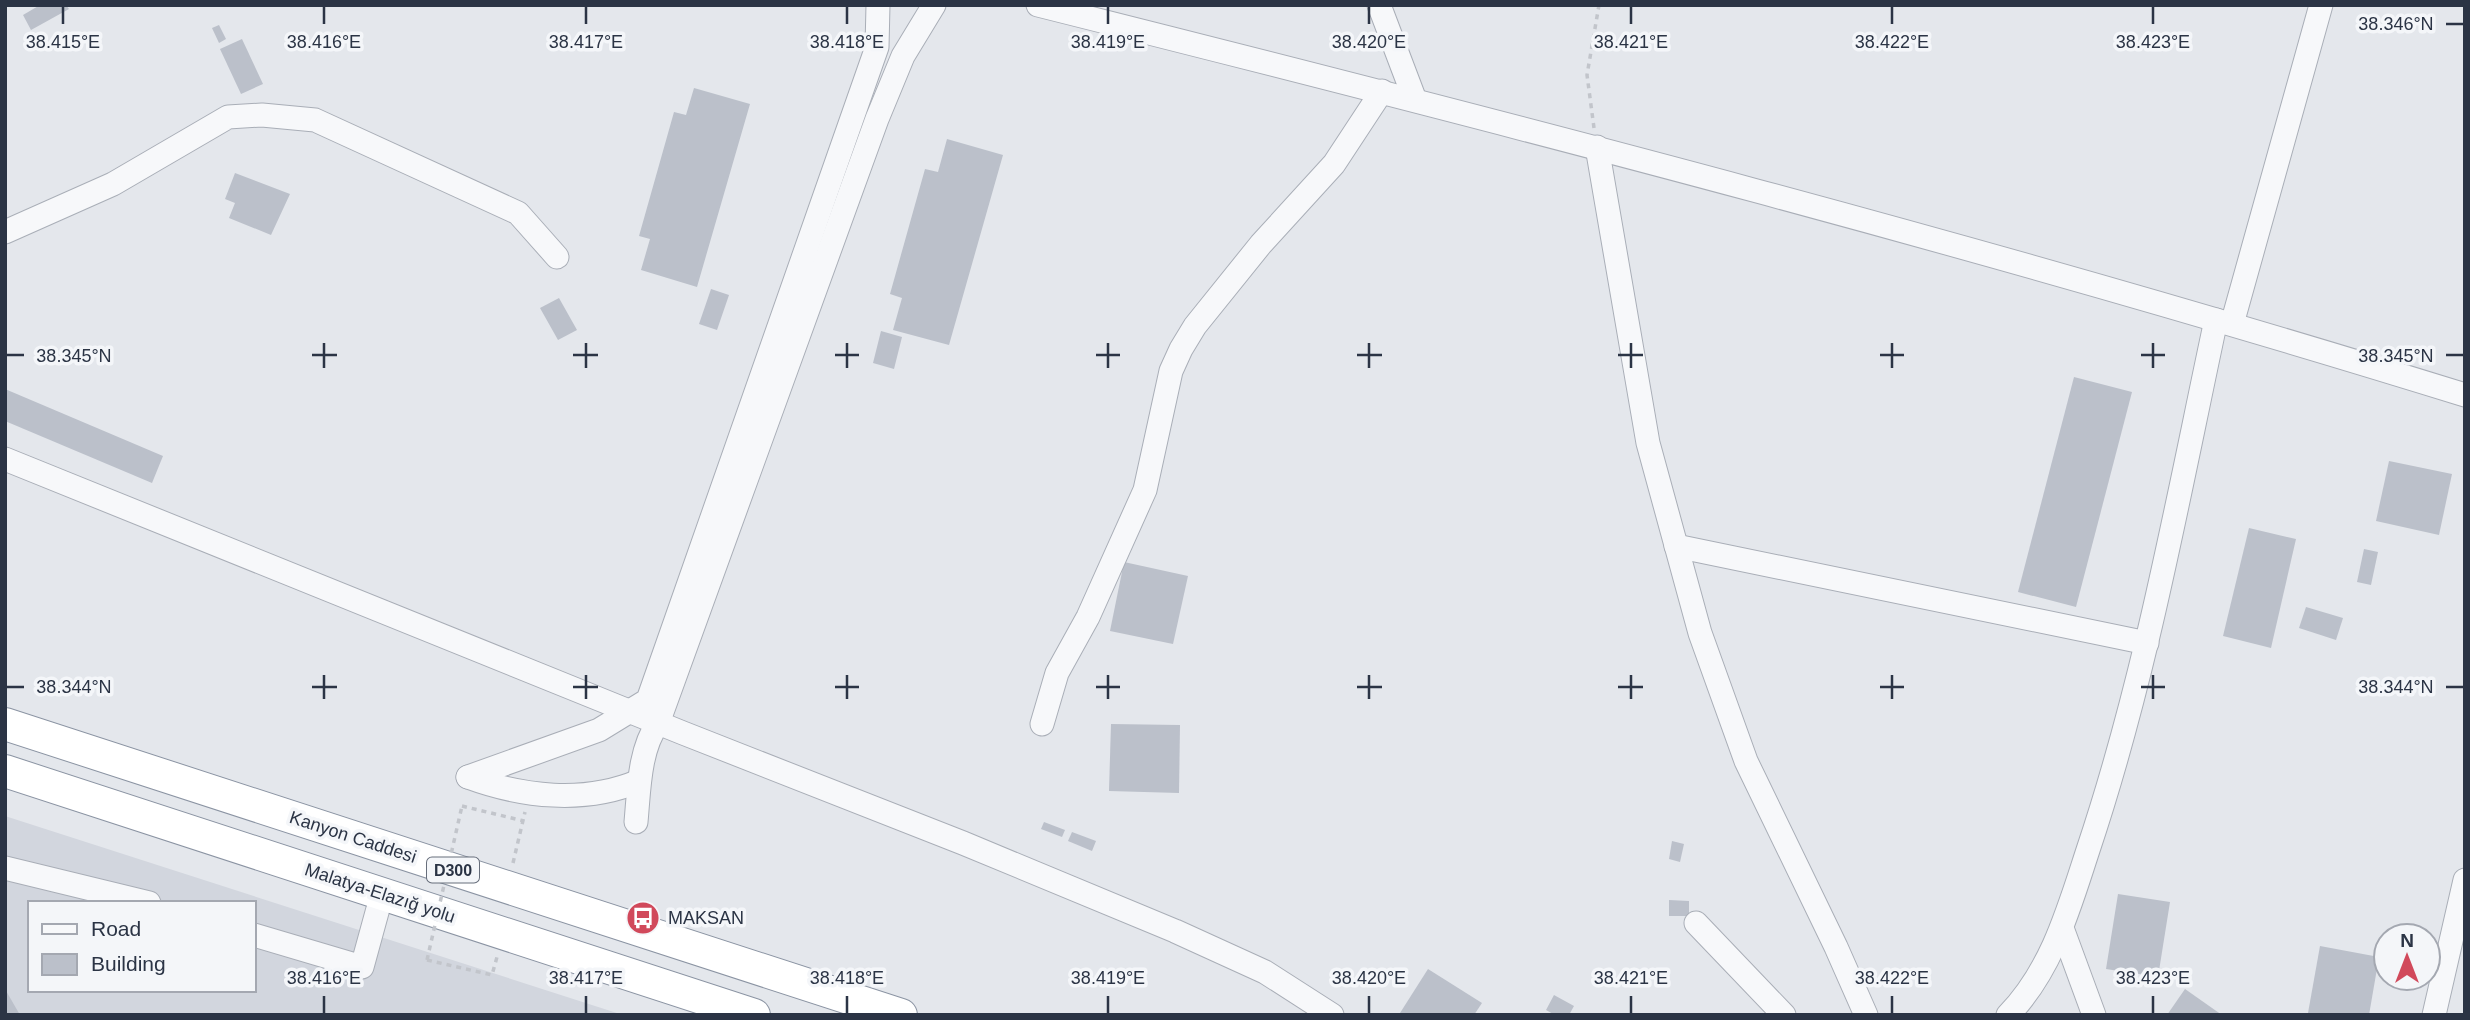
<svg xmlns="http://www.w3.org/2000/svg" width="2470" height="1020" font-family="Arial,sans-serif">
<rect width="100%" height="100%" fill="#e4e7ec"/>
<path fill="#d2d6de" fill-rule="evenodd" d="M5 816 623 1015H5ZM30 903H254V990H30Z"/>
<g fill="#bbc0ca">
<polygon points="40,5 66,5 69,9 31,30 23,15"/>
<polygon points="219,25 226,39 219,43 212,28"/>
<polygon points="242,39 263,84 241,94 220,49"/>
<polygon points="694,88 750,104 697,287 641,270 650,239 639,236 674,112 686,115"/>
<polygon points="947,139 1003,155 949,345 893,330 902,298 890,294 925,169 938,172"/>
<polygon points="235,173 290,194 271,235 229,218 235,203 225,199"/>
<polygon points="711,289 729,295 717,330 699,324"/>
<polygon points="559,298 577,330 558,340 540,308"/>
<polygon points="881,331 902,337 894,369 873,363"/>
<polygon points="2074,377 2132,392 2076,607 2018,592"/>
<polygon points="5,389 163,456 152,483 5,421"/>
<polygon points="2389,461 2452,474 2439,535 2376,521"/>
<polygon points="2249,528 2296,539 2271,648 2223,636"/>
<polygon points="2364,549 2378,552 2371,585 2357,582"/>
<polygon points="1124,562 1188,576 1173,644 1110,631"/>
<polygon points="2306,607 2343,618 2336,640 2299,628"/>
<polygon points="1111,724 1180,725 1179,793 1109,791"/>
<polygon points="1044,822 1065,830 1062,837 1041,829"/>
<polygon points="1072,832 1096,841 1092,851 1068,841"/>
<polygon points="1672,841 1684,844 1680,862 1669,859"/>
<polygon points="2118,894 2170,902 2158,977 2106,969"/>
<polygon points="1669,900 1689,901 1689,916 1669,916"/>
<polygon points="2320,946 2379,957 2369,1015 2308,1013"/>
<polygon points="1428,969 1482,1003 1474,1015 1400,1013"/>
<polygon points="5,989 20,1015 5,1015"/>
<polygon points="2185,989 2222,1015 2167,1015"/>
<polygon points="1554,995 1574,1006 1569,1015 1555,1015 1546,1010"/>
</g>
<g fill="none" stroke-linecap="round" stroke-linejoin="round">
<defs>
<g id="minor">
<path d="M1038 5C1516 125 1994 249 2465 395"/>
<polyline points="1379,5 1415,100"/>
<polyline points="1597,147 1648,443 1700,633 1746,761 1836,947 1866,1015"/>
<polyline points="5,232 113,184 228,117 262,115 315,120 518,213 557,257"/>
<polyline points="2232,324 2321,5"/>
<polyline points="5,459 683,733 963,843 1175,931 1265,972 1332,1015"/>
<polyline points="1676,546 2147,643"/>
<polyline points="1042,724 1057,673 1088,617 1145,490 1171,371 1181,349 1195,326 1261,244 1334,164 1382,91"/>
<polyline points="468,777 599,730 648,700 877,47 878,5"/>
<path d="M468 777C522 797 585 804 639 781"/>
<path d="M636 822C639 790 639 750 658 723L877 119 903 56 934 5"/>
<polyline points="5,868 149,903"/>
<polyline points="1696,923 1784,1015"/>
<polyline points="2062,928 2094,1015"/>
<polyline points="254,935 362,967 382,894"/>
<path d="M2008 1015C2052 970 2069 908 2088 850 2146 677 2178 497 2216 320"/>
<polyline points="2434,1015 2465,880"/>
</g>
<g id="highway">
<polyline points="5,724 901,1015"/>
<polyline points="5,771 754,1015"/>
</g>
</defs>
<use href="#minor" stroke="#a9aeb7" stroke-width="25"/>
<use href="#highway" stroke="#8b94a3" stroke-width="34"/>
<g stroke="#c2c5cb" stroke-width="3.5" stroke-dasharray="5 5" stroke-linecap="butt">
<polyline points="1594,128 1587,75 1599,5"/>
<polyline points="462,806 524,821"/>
<polyline points="513,863 525,812"/>
<polyline points="427,960 492,975 497,957"/>
</g>
<use href="#minor" stroke="#f7f8fa" stroke-width="23"/>
<use href="#highway" stroke="#fff" stroke-width="32"/>
<polyline stroke="#c2c5cb" stroke-width="3.5" stroke-dasharray="5 5" stroke-linecap="butt" points="427,960 462,806"/>
</g>
<path fill="none" stroke="#2b3445" stroke-width="2.5" d="M63 7V24M324 7V24M586 7V24M847 7V24M1108 7V24M1369 7V24M1631 7V24M1892 7V24M2153 7V24M2446 24H2463M324 343V368M586 343V368M847 343V368M1108 343V368M1369 343V368M1631 343V368M1892 343V368M2153 343V368M7 355H24M312 355H337M573 355H598M835 355H859M1096 355H1120M1357 355H1382M1618 355H1643M1880 355H1904M2141 355H2165M2446 355H2463M324 675V699M586 675V699M847 675V699M1108 675V699M1369 675V699M1631 675V699M1892 675V699M2153 675V699M7 687H24M312 687H337M573 687H598M835 687H859M1096 687H1120M1357 687H1382M1618 687H1643M1880 687H1904M2141 687H2165M2446 687H2463M324 996V1013M586 996V1013M847 996V1013M1108 996V1013M1369 996V1013M1631 996V1013M1892 996V1013M2153 996V1013"/>
<defs>
<symbol id="bus-disc" viewBox="-11 -11 22 22"><circle r="9.5" fill="#d1495b" stroke="#f4f6f9"/><path d="M-5-6H5V4H4V6H2V4H-2V6H-4V4H-5ZM-3.5-4V0h7V-4ZM-3.5 1.2v1.5H-2V1.2ZM2 1.2v1.5H3.5V1.2Z" fill="#fff"/></symbol>
</defs>
<g fill-rule="evenodd">
<use href="#bus-disc" x="624" y="899" width="38" height="38"/>
</g>
<g text-anchor="middle" dominant-baseline="central" stroke-width="7" stroke-linejoin="round" paint-order="stroke">
<rect fill="#f4f6f9" stroke="#676e7b" stroke-width="2" x="427" y="857.5" width="52" height="25" rx="5"/>
<g font-size="16" font-weight="bold" fill="#2b3445">
<text x="453" y="870">D300</text>
</g>
<g font-size="18" fill="#2b3445" stroke="#f4f6f9">
<text transform="translate(353 837) rotate(18)">Kanyon Caddesi</text>
<text transform="translate(380 893) rotate(18)">Malatya-Elazığ yolu</text>
</g>
<g font-size="18" fill="#2b3445" stroke="#f4f6f9" text-anchor="start">
<text x="668" y="918">MAKSAN</text>
</g>
</g>
<g font-size="18" text-anchor="middle" fill="#2b3445" stroke="#f4f6f9" stroke-width="7" stroke-linejoin="round" paint-order="stroke">
<text x="2396" y="30">38.346°N</text>
<text x="63" y="48">38.415°E</text>
<text x="324" y="48">38.416°E</text>
<text x="586" y="48">38.417°E</text>
<text x="847" y="48">38.418°E</text>
<text x="1108" y="48">38.419°E</text>
<text x="1369" y="48">38.420°E</text>
<text x="1631" y="48">38.421°E</text>
<text x="1892" y="48">38.422°E</text>
<text x="2153" y="48">38.423°E</text>
<text x="74" y="362">38.345°N</text>
<text x="2396" y="362">38.345°N</text>
<text x="74" y="693">38.344°N</text>
<text x="2396" y="693">38.344°N</text>
<text x="324" y="984">38.416°E</text>
<text x="586" y="984">38.417°E</text>
<text x="847" y="984">38.418°E</text>
<text x="1108" y="984">38.419°E</text>
<text x="1369" y="984">38.420°E</text>
<text x="1631" y="984">38.421°E</text>
<text x="1892" y="984">38.422°E</text>
<text x="2153" y="984">38.423°E</text>
</g>
<rect width="2470" height="1020" fill="none" stroke="#2b3445" stroke-width="14"/>
<rect x="28" y="901" width="228" height="91" fill="#f4f6f9" stroke="#a4a8b1" stroke-width="2"/>
<rect x="42" y="924" width="35" height="10" fill="#f7f8fa" stroke="#a4a8b1" stroke-width="2"/>
<text x="91" y="936" font-size="21" fill="#2b3445">Road</text>
<rect x="42" y="954" width="35" height="21" fill="#bbc0ca" stroke="#a4a8b1" stroke-width="2"/>
<text x="91" y="971" font-size="21" fill="#2b3445">Building</text>
<g transform="translate(2407 957)"><circle r="33" fill="#f4f6f9" stroke="#a4a8b1" stroke-width="2"/>
<path d="M0-5L12 26L0 18L-12 26Z" fill="#d1495b"/>
<text y="-10" font-size="19" font-weight="bold" text-anchor="middle" fill="#2b3445">N</text>
</g>
</svg>
